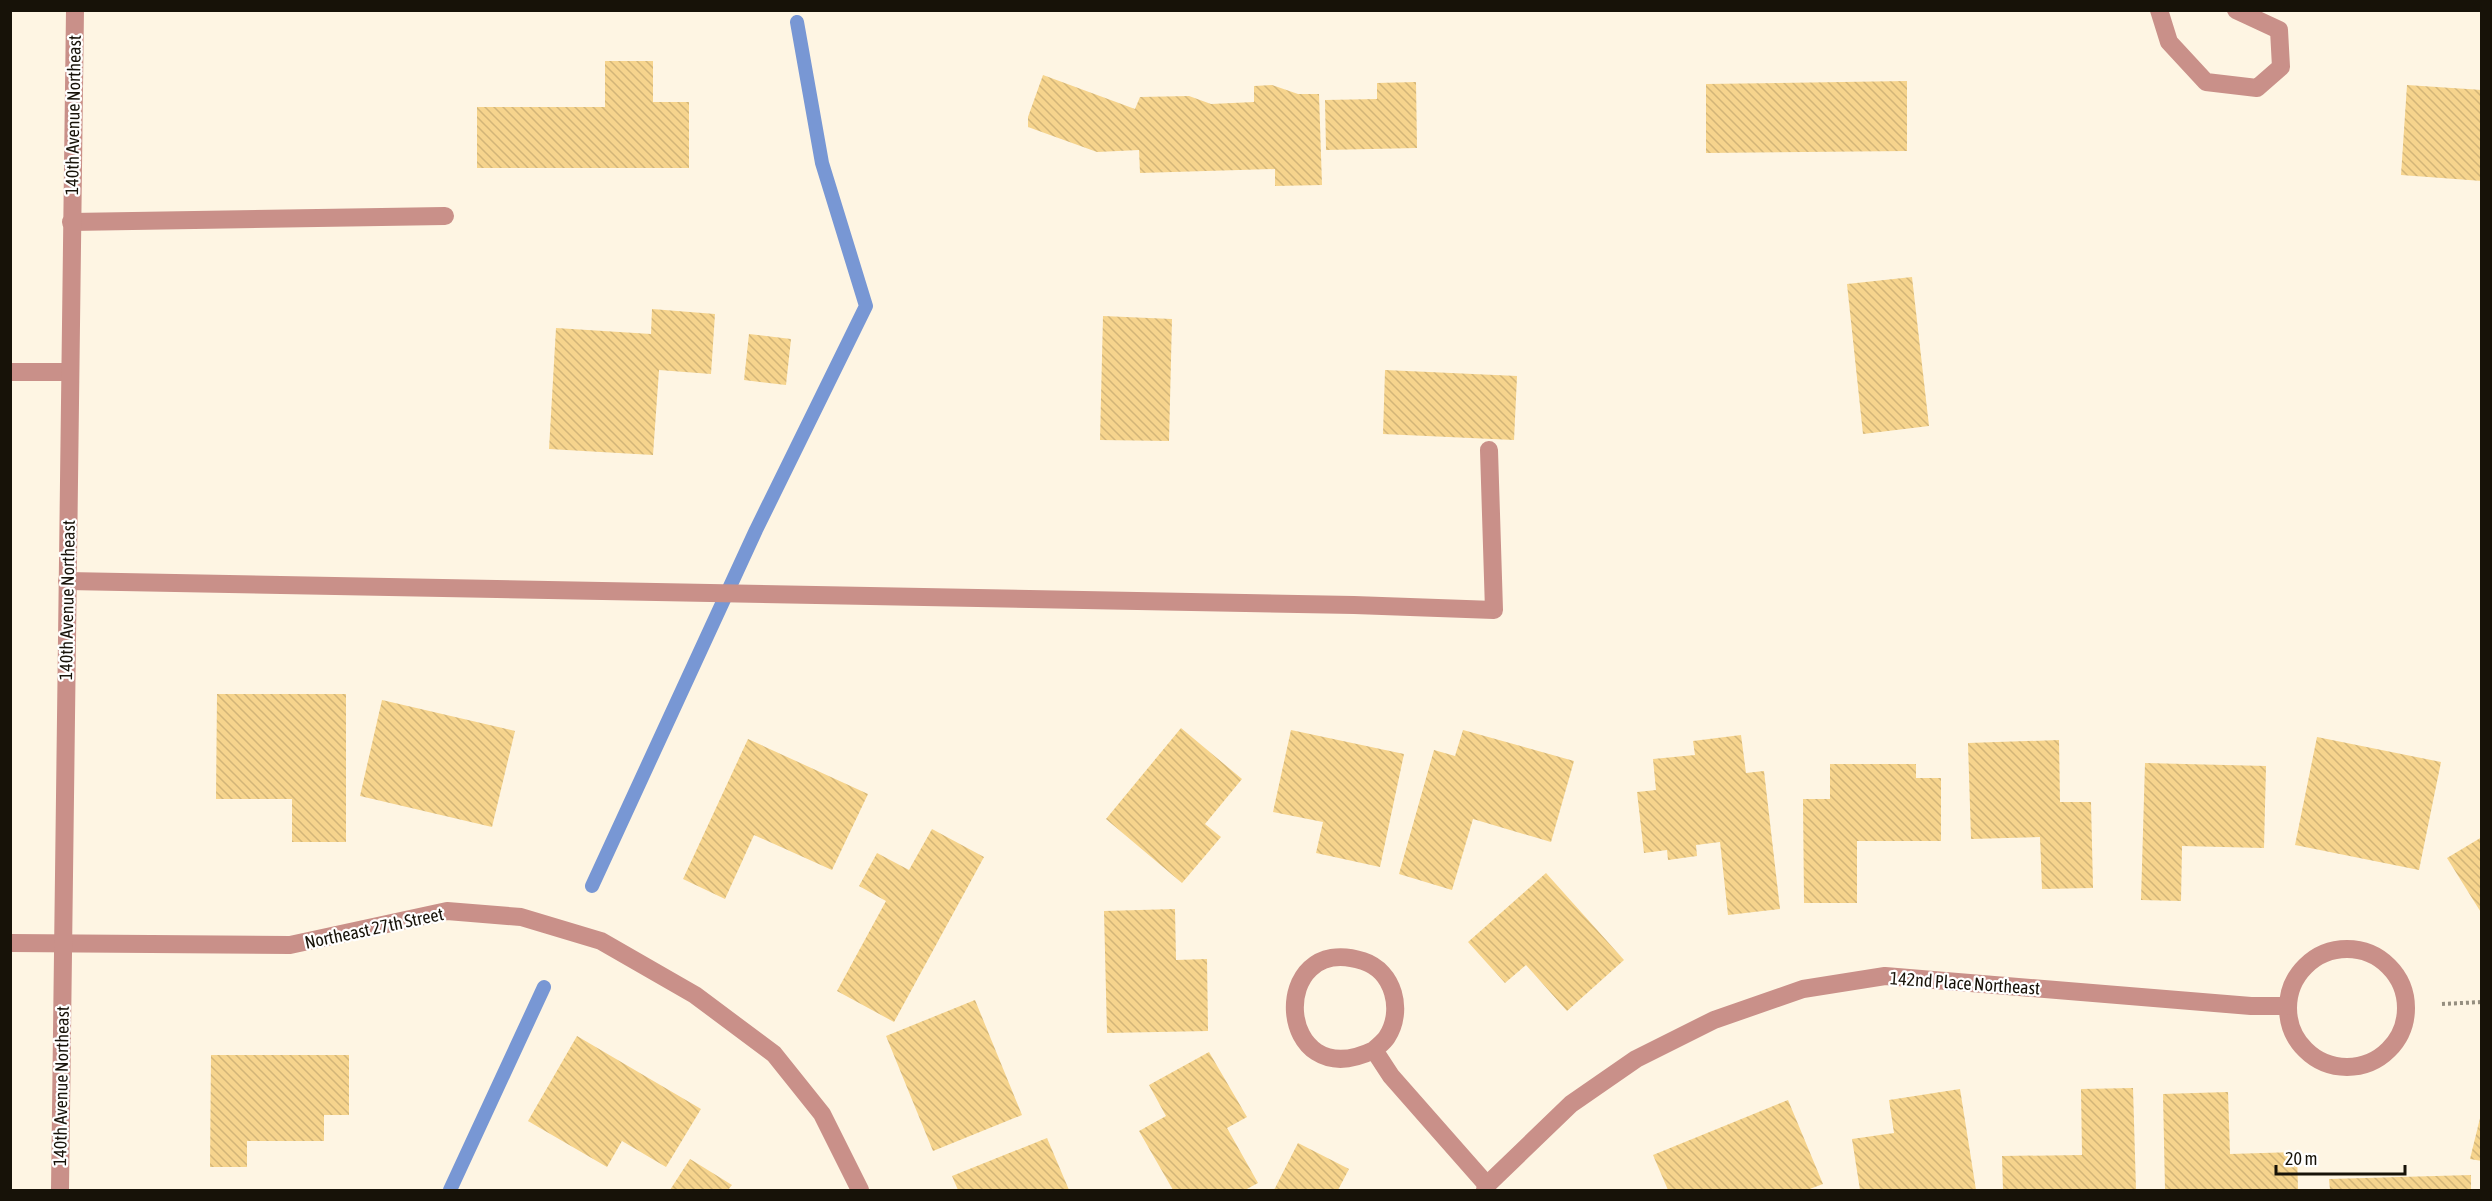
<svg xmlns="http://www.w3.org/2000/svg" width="2492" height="1201" font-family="'Asap Condensed',sans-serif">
<defs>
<pattern id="building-back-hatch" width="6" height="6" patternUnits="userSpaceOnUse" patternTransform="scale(1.5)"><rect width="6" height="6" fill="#f6d48d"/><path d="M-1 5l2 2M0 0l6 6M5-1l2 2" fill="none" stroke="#d2b578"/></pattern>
</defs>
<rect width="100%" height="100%" fill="#fef5e3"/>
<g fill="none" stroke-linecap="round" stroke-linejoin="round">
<g stroke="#7897d4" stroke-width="14">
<polyline points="592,886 756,530 866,306 822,163 797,22"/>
<polyline points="450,1190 544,987"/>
</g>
</g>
<g fill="url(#building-back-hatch)">
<polygon points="605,61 653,61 653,102 689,102 689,168 477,168 477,107 605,107"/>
<polygon points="1043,75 1135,109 1140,97 1189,96 1211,104 1254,102 1254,86 1272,85 1298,94 1319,94 1322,185 1275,186 1275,169 1140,173 1139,150 1097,152 1028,127 1028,117"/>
<polygon points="1907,81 1907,151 1706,153 1706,84"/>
<polygon points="1416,82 1417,148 1326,150 1325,100 1377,99 1377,83"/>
<polygon points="2407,85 2482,90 2482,181 2401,175"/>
<polygon points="1912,277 1929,426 1863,434 1847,284"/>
<polygon points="652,309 715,314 711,374 659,370 653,455 549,449 556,328 651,334"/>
<polygon points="1103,316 1172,319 1169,441 1100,440"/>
<polygon points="749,334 791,339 786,385 744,380"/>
<polygon points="1385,370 1517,376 1514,440 1383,434"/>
<polygon points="217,694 346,694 346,842 292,842 292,799 216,799"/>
<polygon points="382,700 515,731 492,827 360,796"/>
<polygon points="1181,728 1242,779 1205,824 1221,837 1182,883 1106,819"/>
<polygon points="1291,730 1404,754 1380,867 1316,853 1323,822 1273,812"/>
<polygon points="1463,730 1574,761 1551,842 1473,819 1452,890 1399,874 1434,750 1455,756"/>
<polygon points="1741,735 1746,773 1764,771 1780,909 1728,915 1720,842 1696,845 1697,856 1668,860 1667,850 1644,853 1637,792 1656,790 1653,759 1695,755 1693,741"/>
<polygon points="2317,737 2441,762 2419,870 2295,845"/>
<polygon points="748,739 868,794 832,870 754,835 725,899 683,879"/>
<polygon points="2059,740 2060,802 2091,802 2093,888 2042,889 2040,837 1971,839 1968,743"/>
<polygon points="2145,763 2266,766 2264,848 2182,846 2181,901 2141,900"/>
<polygon points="1830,764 1916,764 1916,778 1941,778 1941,841 1857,841 1857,903 1804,903 1803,799 1830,799"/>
<polygon points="932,829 984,857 894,1022 837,991 886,901 859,886 877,853 909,870"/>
<polygon points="2482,837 2482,914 2447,858"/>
<polygon points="1546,873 1624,960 1567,1011 1526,965 1505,983 1468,942"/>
<polygon points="1175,909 1176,960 1207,959 1208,1031 1107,1033 1104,911"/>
<polygon points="975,1000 1022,1115 933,1151 886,1036"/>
<polygon points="577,1036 701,1109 666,1167 622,1141 607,1167 528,1121"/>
<polygon points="1209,1052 1247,1117 1227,1128 1258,1183 1245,1190 1173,1190 1139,1131 1166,1116 1149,1085"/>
<polygon points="211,1055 349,1055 349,1115 324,1115 324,1141 247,1141 247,1167 210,1167"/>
<polygon points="2133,1088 2136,1190 2003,1190 2002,1156 2082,1155 2081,1089"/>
<polygon points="1960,1089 1976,1190 1860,1190 1852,1139 1894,1133 1889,1100"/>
<polygon points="2228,1092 2230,1154 2297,1152 2298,1190 2165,1190 2163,1094"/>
<polygon points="1788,1100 1823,1184 1807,1190 1668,1190 1653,1155"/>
<polygon points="2482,1110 2482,1161 2470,1159"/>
<polygon points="1047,1138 1069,1190 958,1190 952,1176"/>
<polygon points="1298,1143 1349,1169 1338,1190 1274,1190"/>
<polygon points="690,1159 732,1185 728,1190 670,1190"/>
<polygon points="2471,1175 2471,1190 2330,1190 2329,1179"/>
</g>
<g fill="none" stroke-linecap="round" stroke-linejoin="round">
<polyline stroke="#958e7f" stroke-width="4" stroke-dasharray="3 3" stroke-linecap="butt" points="2442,1004 2482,1002"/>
<g stroke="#c99089" stroke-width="18">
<polyline points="2159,10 2169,42 2206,82 2257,88 2281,67 2279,30 2236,10"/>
<polyline points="71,222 445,216"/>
<polyline points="10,372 69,372"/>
<polyline points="67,581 1354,605 1494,610 1489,450"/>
<polyline points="10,943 290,945 447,911 521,917 601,941 695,995 774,1054 822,1114 860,1190"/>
<circle cx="2347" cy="1008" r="59"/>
<path d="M1374 1050C1274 1098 1267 930 1363 961 1394 971 1404 1011 1387 1037 1384 1042 1378 1046 1374 1050L1391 1076 1487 1185"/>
<polyline points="60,1190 75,10"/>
<polyline points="1485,1190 1487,1185 1571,1104 1636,1059 1714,1020 1803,989 1885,976 2251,1006 2287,1006"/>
</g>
</g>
<g text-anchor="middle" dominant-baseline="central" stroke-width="4.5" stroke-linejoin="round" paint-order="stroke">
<g font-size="18" fill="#171208" stroke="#fff">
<text transform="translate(73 115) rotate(-89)">140th Avenue Northeast</text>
<text transform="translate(67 600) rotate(-89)">140th Avenue Northeast</text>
<text transform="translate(374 928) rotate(-12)">Northeast 27th Street</text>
<text transform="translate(1965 983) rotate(4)">142nd Place Northeast</text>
<text transform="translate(61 1086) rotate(-89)">140th Avenue Northeast</text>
</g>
</g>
<rect width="2492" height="1201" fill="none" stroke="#171208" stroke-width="24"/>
<path d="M2276 1165v9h129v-9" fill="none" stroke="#171208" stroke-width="3"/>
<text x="2285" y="1165" font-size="18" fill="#171208" stroke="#ffffff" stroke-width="4.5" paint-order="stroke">20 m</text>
</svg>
